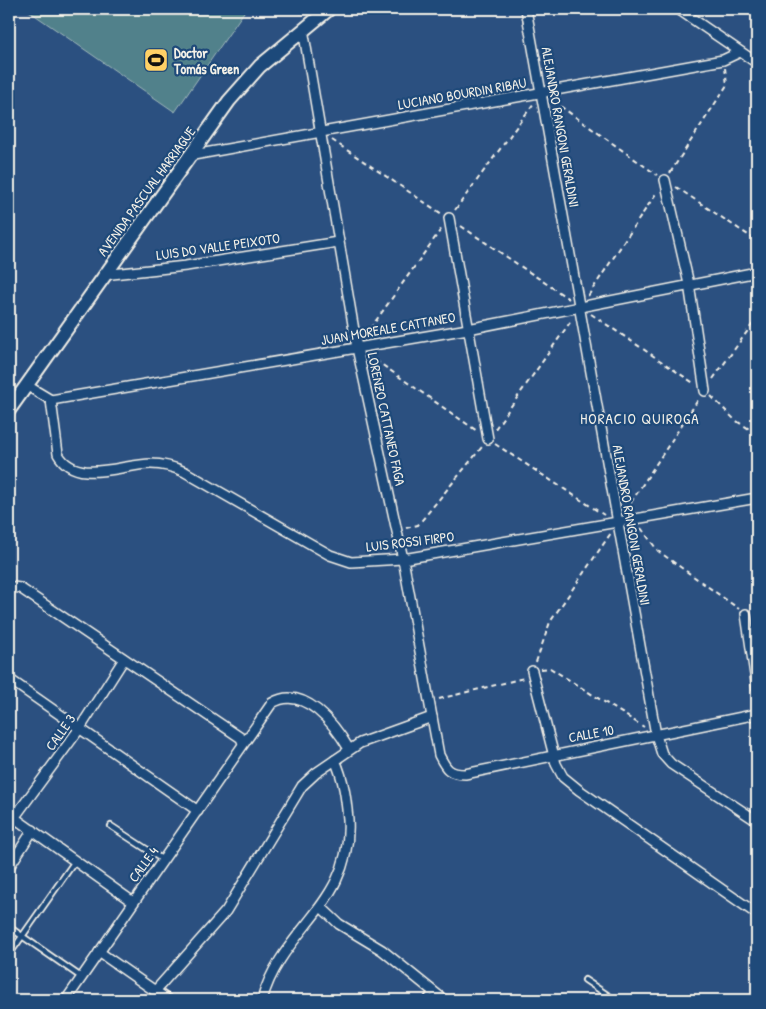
<svg xmlns="http://www.w3.org/2000/svg" width="766" height="1009" font-family="'Patrick Hand',sans-serif">
<rect width="100%" height="100%" fill="#2b5080"/>
<filter id="ink" filterUnits="userSpaceOnUse"><feTurbulence type="fractalNoise" baseFrequency=".02" numOctaves="2"/><feDisplacementMap in="SourceGraphic" scale="10" xChannelSelector="R" yChannelSelector="G"/><feConvolveMatrix kernelMatrix="1 2 1 2 8 2 1 2 1" color-interpolation-filters="sRGB"/></filter>
<g filter="url(#ink)">
<polygon fill="#51818b" stroke="#a2b9ba" points="26,9 246,9 175,112"/>
<g fill="none" stroke-linecap="round" stroke-linejoin="round">
<defs>
<g id="lane">
<polyline points="111,826 163,860"/>
<polyline points="9,927 81,977"/>
<polyline points="9,955 75,861"/>
<polyline points="585,980 615,1000"/>
<polyline points="426,1000 432,991"/>
</g>
<g id="street">
<polyline points="526,9 656,735 662,754 671,764 757,821"/>
<polyline points="678,9 757,63"/>
<path d="M303 29 357 348 403 559 439 755C446 769 449 774 465 774L757 714"/>
<polyline points="188,156 723,60 740,52"/>
<polyline points="665,180 689,284 705,391"/>
<polyline points="449,218 488,439"/>
<polyline points="103,275 186,266 338,242"/>
<polyline points="26,385 51,400 468,329 757,272"/>
<path d="M51 400 58 454C76 486 122 464 151 464 164 464 174 467 185 472L330 555 351 562 403 559 757 498"/>
<polyline points="9,591 13,587 20,588 241,738 243,743"/>
<polyline points="746,614 757,689"/>
<polyline points="532,671 556,764 563,777 579,790 757,914"/>
<polyline points="9,679 198,811"/>
<polyline points="9,814 133,902"/>
<polyline points="14,818 80,728 124,659"/>
<polyline points="9,867 33,830"/>
<polyline points="321,907 339,924 382,950 444,1000"/>
<polyline points="99,952 168,1000"/>
<polyline points="155,991 226,911 302,786 316,773 360,743 432,717"/>
<path d="M66 1000 272 703C304 684 335 725 349 749"/>
<path d="M262 1000C282 927 353 905 348 819 346 798 344 780 335 760"/>
</g>
<polyline id="secondary" points="9,410 229,101 260,66 329,9"/>
</defs>
<use href="#lane" stroke="#f4f1e8" stroke-width="8"/>
<use href="#street" stroke="#f4f1e8" stroke-width="12"/>
<use href="#secondary" stroke="#f4f1e8" stroke-width="16"/>
<g stroke="#f4f1e8" stroke-width="2" stroke-dasharray="5 4" stroke-linecap="butt">
<polyline points="299,9 303,17"/>
<polyline points="553,101 657,175"/>
<polyline points="332,140 442,214"/>
<polyline points="670,173 727,85 725,68"/>
<polyline points="676,187 757,241"/>
<polyline points="455,210 534,103"/>
<polyline points="461,226 569,299"/>
<polyline points="588,296 657,192"/>
<polyline points="591,314 695,384"/>
<polyline points="365,336 442,228"/>
<polyline points="368,355 477,431"/>
<polyline points="713,379 757,318"/>
<polyline points="711,396 735,420 757,434"/>
<polyline points="495,429 571,321"/>
<polyline points="495,444 604,515"/>
<polyline points="626,510 700,397"/>
<polyline points="406,528 418,525 482,447"/>
<polyline points="641,528 658,551 739,609"/>
<polyline points="536,662 550,622 611,533"/>
<polyline points="541,669 550,668 644,727"/>
<polyline points="439,699 524,678"/>
</g>
<use href="#lane" stroke="#1f4a7a" stroke-width="4.5"/>
<use href="#street" stroke="#1f4a7a" stroke-width="9"/>
<use href="#secondary" stroke="#1f4a7a" stroke-width="12"/>
</g>
</g>
<defs>
<symbol id="stadium-square" viewBox="-11 -11 22 22"><rect x="-9" y="-9" width="18" height="18" rx="4" fill="#ffd166" stroke="#1f4a7a"/><path d="M0-5a6.5 5 0 1 0 0 10a6.5 5 0 1 0 0-10ZM-3.5-1.8h7v3.6h-7Z" fill="#111"/></symbol>
</defs>
<g fill-rule="evenodd">
<use href="#stadium-square" x="142" y="46" width="28" height="28"/>
</g>
<g text-anchor="middle" dominant-baseline="central" stroke-width="4.5" stroke-linejoin="round" paint-order="stroke">
<g font-size="14" font-weight="bold" fill="#f4f1e8" stroke="#1f4a7a" text-anchor="start">
<text x="174" y="52">Doctor<tspan x="174" dy="16">Tomás Green</tspan></text>
</g>
<g font-size="14" fill="#f4f1e8" stroke="#1f4a7a">
<text transform="translate(462 93) rotate(-10)">LUCIANO BOURDIN RIBAU</text>
<text transform="translate(561 127) rotate(80)">ALEJANDRO RANGONI GERALDINI</text>
<text transform="translate(146 191) rotate(-54)">AVENIDA PASCUAL HARRIAGUE</text>
<text transform="translate(218 246) rotate(-8)">LUIS DO VALLE PEIXOTO</text>
<text transform="translate(388 328) rotate(-10)">JUAN MOREALE CATTANEO</text>
<text transform="translate(387 419) rotate(78)">LORENZO CATTANEO FAGA</text>
<text transform="translate(632 525) rotate(80)">ALEJANDRO RANGONI GERALDINI</text>
<text transform="translate(410 541) rotate(-7)">LUIS ROSSI FIRPO</text>
<text transform="translate(60 732) rotate(-55)">CALLE 3</text>
<text transform="translate(591 733) rotate(-10)">CALLE 10</text>
<text transform="translate(143 864) rotate(-54)">CALLE 4</text>
</g>
<g font-size="15" letter-spacing="1" fill="#f4f1e8" stroke="#1f4a7a">
<text x="640" y="418">HORACIO QUIROGA</text>
</g>
</g>
<rect width="766" height="1009" fill="none" stroke="#1f4a7a" stroke-width="30"/>
<rect x="15" y="15" width="736" height="979" fill="none" stroke="#f4f1e8" stroke-width="2" filter="url(#ink)"/>
</svg>
